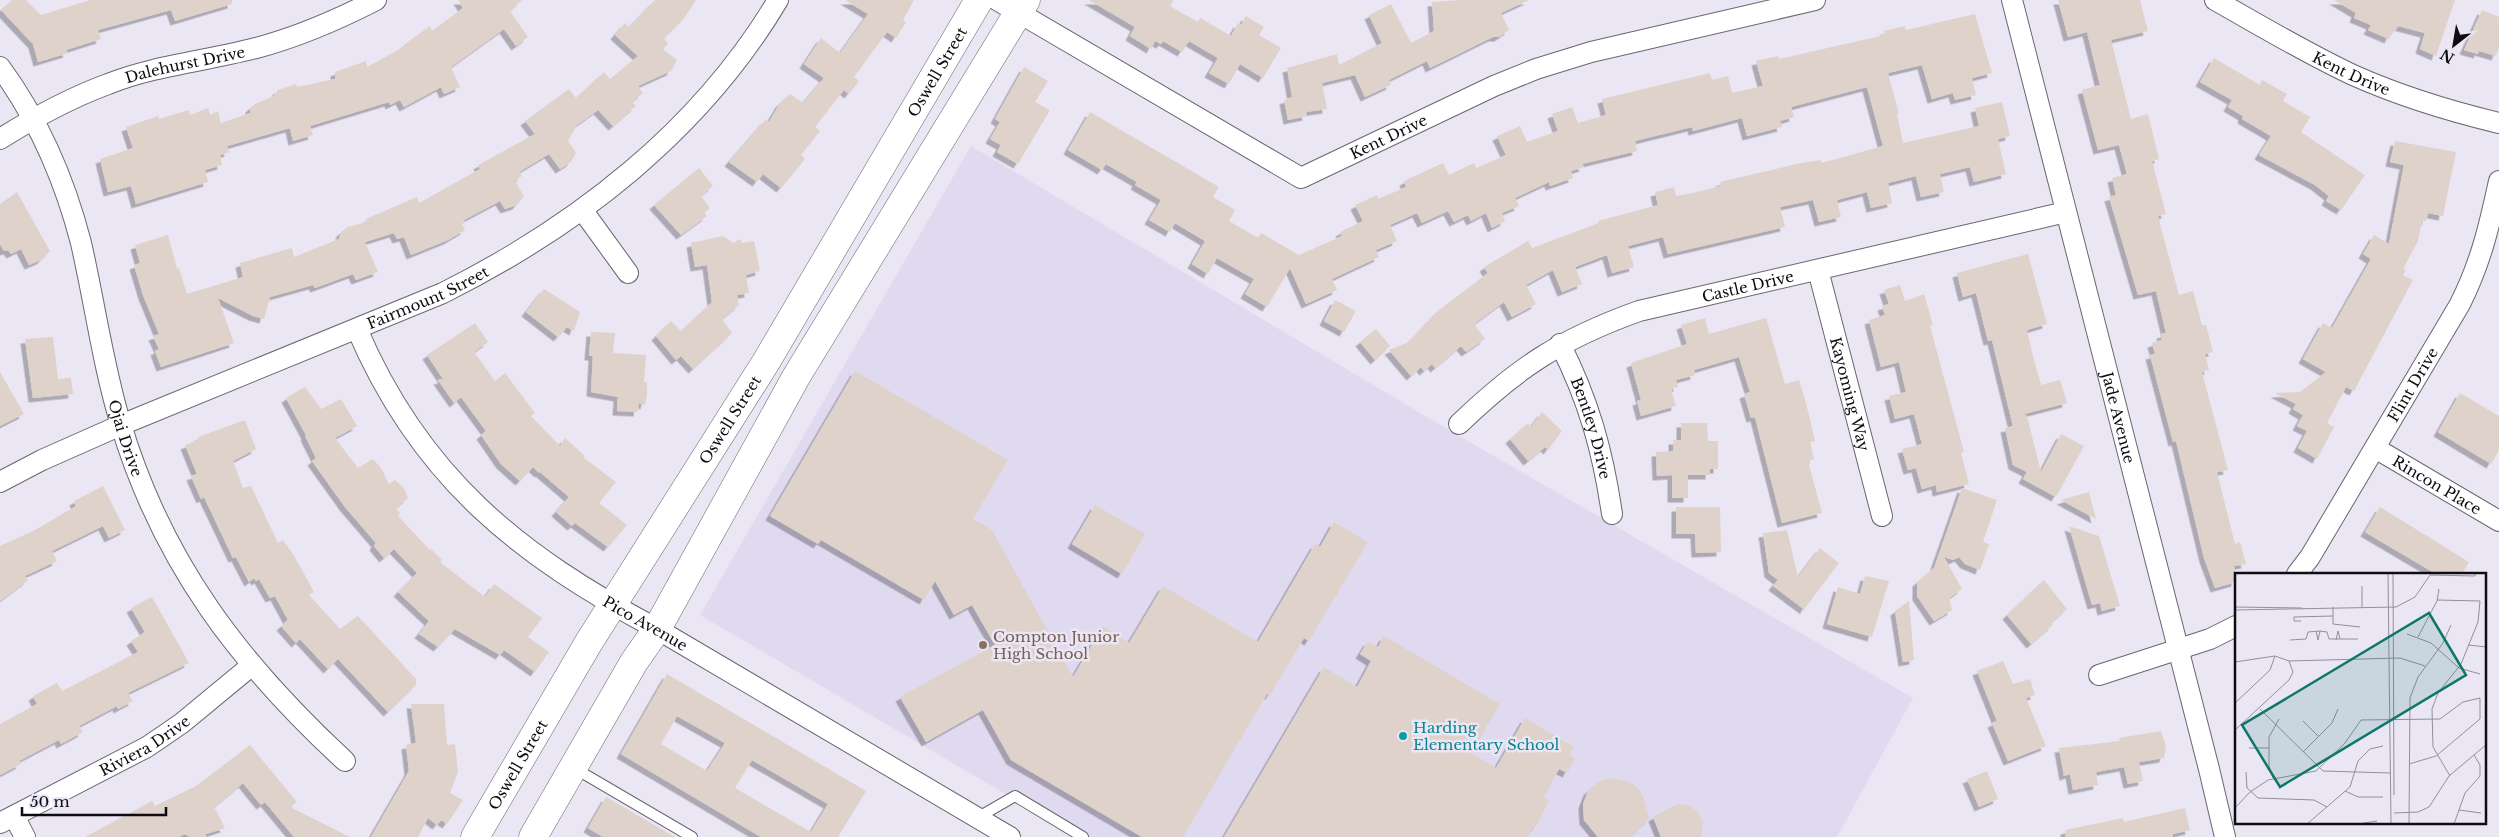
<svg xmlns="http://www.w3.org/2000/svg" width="2499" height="837" font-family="'Libre Baskerville',serif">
<defs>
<filter id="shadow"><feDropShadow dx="-4.5" dy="4.5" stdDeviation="0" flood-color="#0004"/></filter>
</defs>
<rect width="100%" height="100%" fill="#eae6f4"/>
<polygon fill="#dfdaef" points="971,146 1454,433 1913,698 1837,837 1079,837 700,615"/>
<g fill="#dfd2ca" fill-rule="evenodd" filter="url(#shadow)">
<polygon points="12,0 26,0 41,15 90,0 232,0 232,4 175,21 171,10 98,30 101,39 66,50 68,53 38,62 33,44 1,10"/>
<polygon points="458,0 522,0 510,11 528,37 516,46 504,29 451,67 460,87 444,94 441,87 404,107 400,100 390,105 389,102 310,126 313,135 293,141 290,128 227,146 229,152 220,155 222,165 205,170 208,182 136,204 131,186 108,192 100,159 133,148 126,127 158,116 159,119 189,110 190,115 208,108 210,115 218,111 221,123 250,113 250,108 255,104 274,96 278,90 296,84 297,87 335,79 335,72 366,61 367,67 405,46 405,44 430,26 432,31 463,8"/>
<polygon points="655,0 696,0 685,17 664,38 668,44 663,49 677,60 671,71 638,86 643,93 632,102 636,106 613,126 598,110 577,125 568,141 576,153 571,162 560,169 549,154 519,172 522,176 515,181 524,196 517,205 505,209 500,201 464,220 465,222 462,224 465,230 448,240 411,255 404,237 397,239 394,233 365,242 378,272 356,280 353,274 315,288 313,285 270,297 264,319 253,316 218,298 234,343 161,367 155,351 159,349 153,336 159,334 143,295 134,265 140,263 135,245 168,235 177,269 179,268 187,294 243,277 240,263 292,248 294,257 339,239 341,232 348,227 367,222 366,219 417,197 419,203 480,169 478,165 535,134 525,121 569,89 576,98 604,72 610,79 638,56 615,35 625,23 629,27"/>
<polygon points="845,0 914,0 903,20 906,22 896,38 887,32 854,77 859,81 849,94 844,90 815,127 820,131 801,155 805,159 781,188 763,174 757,182 729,162 766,119 769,122 780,103 790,94 803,103 824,78 804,64 821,38 840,53 868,14"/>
<polygon points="1089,0 1174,0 1170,6 1198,22 1200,18 1231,36 1238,23 1241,25 1246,16 1264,27 1259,35 1281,48 1263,78 1240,64 1229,84 1209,73 1218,58 1189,41 1182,52 1163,41 1161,44 1155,41 1151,49 1130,36 1135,27"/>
<polygon points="1461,0 1529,0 1501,13 1509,30 1499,37 1493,37 1430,68 1427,61 1389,80 1391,85 1365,97 1355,75 1322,83 1327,109 1306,112 1307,116 1288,120 1284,100 1292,97 1287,68 1337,54 1339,65 1382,43 1369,15 1391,4 1411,43 1434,31 1432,2"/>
<polygon points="2058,0 2140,0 2148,31 2111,40 2131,119 2148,114 2159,159 2152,161 2166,214 2158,216 2179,295 2193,291 2202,325 2206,325 2213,352 2205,354 2209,370 2202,372 2228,470 2217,472 2235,544 2240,542 2246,564 2234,566 2236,582 2215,588 2204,558 2176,441 2173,442 2150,355 2155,354 2152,343 2162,340 2161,334 2166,333 2156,291 2138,295 2109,197 2116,195 2112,178 2127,174 2119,145 2098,150 2082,90 2100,85 2087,32 2068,37"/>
<polygon points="2334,0 2455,0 2436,56 2420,49 2425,33 2398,26 2395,31 2393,30 2389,39 2368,30 2371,25 2354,18 2356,13"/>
<polygon points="2482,10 2499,17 2499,47 2496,56 2479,51 2478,54 2464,50"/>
<polygon points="1975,14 1992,73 1972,78 1976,95 1955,100 1953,93 1932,99 1922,65 1888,73 1899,114 1897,114 1903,143 1979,126 1975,108 2002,102 2010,136 1998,139 2006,174 1974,182 1970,167 1940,174 1944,192 1921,197 1916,176 1888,183 1892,203 1871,208 1867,192 1837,200 1841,217 1819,222 1813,200 1780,207 1785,227 1668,254 1663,237 1628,246 1634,267 1612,273 1607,255 1575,267 1582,284 1562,292 1553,270 1526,285 1536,304 1512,317 1504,302 1474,324 1485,339 1466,352 1461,346 1435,368 1432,364 1424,371 1421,367 1411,376 1389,350 1409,342 1439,310 1488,273 1484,267 1528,241 1532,248 1599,223 1598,221 1658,205 1655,192 1674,187 1676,196 1692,193 1722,186 1720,182 1801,163 1821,160 1822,163 1883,146 1867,87 1791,107 1794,117 1780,121 1782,127 1747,136 1742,118 1693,131 1692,127 1635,141 1637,151 1582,164 1584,167 1571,171 1573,178 1550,186 1549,182 1515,198 1519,206 1502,213 1505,221 1492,228 1486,213 1471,221 1468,215 1454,222 1448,211 1422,223 1417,213 1390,225 1397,241 1376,250 1379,257 1332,279 1337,290 1306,304 1290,268 1267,307 1245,294 1254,279 1217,258 1208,274 1192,264 1205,241 1175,223 1170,232 1149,220 1161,200 1135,185 1137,182 1106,164 1102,170 1068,150 1090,112 1219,187 1213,197 1235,210 1229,221 1258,238 1261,233 1299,255 1342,236 1340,232 1363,221 1355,205 1377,195 1378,199 1406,187 1404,181 1443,163 1449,175 1474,163 1476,168 1506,155 1497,136 1520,126 1527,142 1558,131 1552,114 1572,107 1578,123 1606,115 1602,99 1710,73 1712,80 1728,76 1732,93 1763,86 1756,61 1778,56 1779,59 1885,35 1884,31 1905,26 1906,30"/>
<polygon points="2214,58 2260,85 2262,80 2287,94 2283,101 2310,117 2301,132 2365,175 2341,210 2326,201 2329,196 2315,185 2259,155 2271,136 2242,119 2243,116 2228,107 2232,100 2200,82"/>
<polygon points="1024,67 1048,81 1035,102 1050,110 1018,164 997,152 1001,145 990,139 1000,122 995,119"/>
<polygon points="2395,141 2456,152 2443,216 2428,213 2426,221 2422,220 2418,241 2403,269 2406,270 2403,275 2413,280 2354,391 2346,387 2327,423 2334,427 2317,459 2298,448 2307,431 2297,426 2303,415 2293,409 2296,404 2275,393 2300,392 2326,372 2303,359 2323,323 2332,328 2371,259 2363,254 2374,235 2389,244 2404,165 2390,162"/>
<polygon points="699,168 713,186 701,196 710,208 704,213 707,216 681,235 654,205"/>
<polygon points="17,192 50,251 41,260 29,265 21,249 11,254 8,250 4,251 0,244 0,204"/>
<polygon points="723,236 733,243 740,239 742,243 754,241 760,271 746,275 749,293 737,295 739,305 722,319 732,333 693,369 681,356 676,360 656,336 671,321 681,331 712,302 707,265 695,267 691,243"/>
<polygon points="2028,254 2047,324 2027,330 2033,356 2041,385 2060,380 2067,403 2024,414 2027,416 2041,472 2061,434 2084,446 2056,497 2023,479 2027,472 2013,465 2005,428 2013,426 1992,340 1988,341 1976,293 1963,297 1957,273"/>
<polygon points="1900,285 1905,301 1924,294 1933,325 1930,326 1964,452 1961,453 1969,484 1937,492 1936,485 1922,489 1916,468 1908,470 1902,449 1922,444 1914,414 1895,419 1889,396 1906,392 1899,362 1881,367 1869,320 1885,315 1882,306 1889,304 1884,290"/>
<polygon points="544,289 580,312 574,331 567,327 558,337 526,312"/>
<polygon points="1335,300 1356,311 1344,332 1324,321"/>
<polygon points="1705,318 1709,334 1766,318 1785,384 1799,380 1806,403 1815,441 1810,442 1814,459 1808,461 1822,513 1782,523 1755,417 1751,418 1744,394 1750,392 1739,357 1694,370 1695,375 1676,380 1678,387 1671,389 1676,406 1641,416 1637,401 1641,400 1631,363 1687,344 1681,325"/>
<polygon points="475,323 488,342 474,352 495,381 505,373 535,413 531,416 560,446 565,438 585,456 584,458 616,482 599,503 627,525 608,547 575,523 572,526 556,512 569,497 540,472 539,473 533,467 520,481 501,464 481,435 486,431 461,397 454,403 438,380 443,379 427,355"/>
<polygon points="1376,329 1390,346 1375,360 1360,342"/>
<polygon points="591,332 615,333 613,353 646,355 644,382 647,382 647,394 645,405 639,403 638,412 617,411 618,397 591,392 593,356 589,356"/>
<polygon points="53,337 58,379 71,378 73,394 33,398 25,339"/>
<polygon points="855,371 1008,460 973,519 992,530 1073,677 1103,626 1129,643 1163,586 1258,642 1315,544 1320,547 1334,522 1368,542 1309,641 1304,638 1270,695 1267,694 1183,837 1142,837 1011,760 983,710 926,742 900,697 995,645 972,605 954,615 935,581 924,600 821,540 818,544 770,516"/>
<polygon points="0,372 24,414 0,426"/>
<polygon points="305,387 321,409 341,399 357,426 335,438 358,468 373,459 381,468 389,484 395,480 404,488 408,498 396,508 400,514 398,516 430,550 431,549 442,560 440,562 485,597 494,584 542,618 528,637 549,652 535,672 504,650 500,655 455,629 438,647 419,634 429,621 398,592 417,573 394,549 384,558 374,546 376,543 345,507 312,461 316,458 305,436 306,435 286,398"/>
<polygon points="2460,393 2499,416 2499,450 2491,464 2438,432"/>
<polygon points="1542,412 1562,431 1548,450 1545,447 1528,461 1510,439 1528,423 1531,427"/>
<polygon points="245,420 256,449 233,461 243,488 251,486 278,543 283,540 293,554 314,592 309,595 340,629 358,616 416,679 416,685 388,712 338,659 328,669 300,639 296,643 281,626 288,620 275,596 270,598 259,579 256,581 254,578 249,582 236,557 233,558 204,497 201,499 191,476 197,474 185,445 199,440 198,437"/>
<polygon points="1681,423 1707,423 1708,441 1718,441 1718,469 1710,469 1710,475 1688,475 1688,498 1672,498 1672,475 1657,476 1656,452 1673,451 1673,440 1681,440"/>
<polygon points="103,486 125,530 109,538 103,526 52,551 57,561 25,576 28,580 0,601 0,546 35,530 76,506 74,501"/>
<polygon points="1962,488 1997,500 1983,542 1989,544 1980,570 1965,564 1959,557 1953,560 1944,557 1962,589 1949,598 1952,610 1934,621 1917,596 1917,582 1934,568"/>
<polygon points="2089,492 2096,519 2061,500"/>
<polygon points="1095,505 1145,534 1122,574 1072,544"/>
<polygon points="1676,507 1720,507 1721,552 1696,553 1695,534 1676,534"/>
<polygon points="2380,507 2469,562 2462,574 2436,574 2365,532"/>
<polygon points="2069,526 2099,536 2120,606 2102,611 2100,603 2092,605"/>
<polygon points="1787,530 1798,577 1820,548 1839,563 1805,608 1805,610 1773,586 1778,580 1769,573 1763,533"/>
<polygon points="1865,576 1889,581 1872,637 1827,624 1838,587 1860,594"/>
<polygon points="2044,580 2067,609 2051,623 2053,625 2031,644 2007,615"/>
<polygon points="152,597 189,663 128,693 133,701 118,709 117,706 79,726 83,732 61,744 59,740 19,761 21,764 0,775 0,724 37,704 33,696 57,683 62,691 138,652 131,641 145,632 131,608"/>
<polygon points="1909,601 1914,660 1903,662 1895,611"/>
<polygon points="1384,636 1500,704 1471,753 1496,768 1525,718 1574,747 1569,755 1575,759 1567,773 1559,769 1544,797 1549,800 1536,827 1534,826 1527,837 1224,837 1324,667 1357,687 1371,661 1360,654 1368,641 1378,647"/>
<polygon points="2003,661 2013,684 2030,679 2035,695 2026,698 2046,746 2008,761 1992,723 1997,721 1977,671"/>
<path d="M667 674 866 791 838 837H761L621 754ZM677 716 725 743 707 771 661 744ZM752 760 828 804 811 832 735 788Z"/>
<polygon points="411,704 444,704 447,745 455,744 458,772 450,793 463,800 447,824 441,820 437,825 428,818 418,837 371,837 409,771 406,745 416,743"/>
<polygon points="2161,731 2166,746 2164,758 2139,762 2143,781 2128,784 2124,767 2096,772 2098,785 2073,790 2070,774 2064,776 2059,748 2120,741 2119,738"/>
<polygon points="250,745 297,802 290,807 350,837 294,837 265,802 261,805 243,783 214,807 225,828 206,834 206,837 190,837 185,834 179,837 85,837 152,801 155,806 196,786"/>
<polygon points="1987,771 1998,799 1979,807 1967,779"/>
<polygon points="1609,778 1630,782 1639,789 1644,799 1649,819 1630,837 1598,837 1584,820 1583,804 1588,791 1598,782"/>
<polygon points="606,797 675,837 603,837 588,828"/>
<polygon points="1677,804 1688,805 1698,812 1703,822 1701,837 1661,837 1653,817"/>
<polygon points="2185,808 2190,830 2173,834 2173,837 2066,837 2065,830 2123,818 2124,822"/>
</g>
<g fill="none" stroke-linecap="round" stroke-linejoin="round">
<defs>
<g id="service">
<polyline points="574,768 692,837"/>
<polyline points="977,818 1015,796 1083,837"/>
</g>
<g id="minor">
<path id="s1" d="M997 0 1301 178 1494 86 1536 69 1591 52 1815 0"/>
<path id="s2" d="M2012 0 2209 769 2225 837"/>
<path id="s3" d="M2215 0C2261 26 2306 53 2353 75 2400 96 2449 111 2499 123"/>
<path id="s4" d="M0 67C38 119 65 181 81 243 95 304 103 366 121 425 163 564 240 664 345 761"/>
<path id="s5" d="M0 139C35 117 70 98 108 84 156 65 207 61 256 48 298 37 337 20 376 0"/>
<polyline points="583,211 628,273"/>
<path id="s6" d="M1818 270 1882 516"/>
<path id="s7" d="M357 329C420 477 518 555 657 629L1010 837"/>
<path id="s8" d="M1560 344C1589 401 1603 452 1612 514"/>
<path id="s9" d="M1459 424C1518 367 1561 339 1639 311L2066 212"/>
<path id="s10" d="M2375 448 2499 521"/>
<path id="s11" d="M0 482 42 460 121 425 443 293C577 226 700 131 778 0"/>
<path id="s12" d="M2297 574 2310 557 2460 304C2481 262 2489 227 2499 181"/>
<polyline points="2099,675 2210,639 2236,626"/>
<polyline points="14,816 25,837"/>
<path id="s13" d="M0 823 147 747 182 723 251 666"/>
</g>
<g id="secondary">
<path id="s14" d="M475 837 589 642 766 362 979 0"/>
<polyline points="533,837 634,662 657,629 796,377 1026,0"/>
</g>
</defs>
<use href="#service" stroke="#696671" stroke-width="12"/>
<use href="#minor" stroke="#696671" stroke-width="22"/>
<use href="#secondary" stroke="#696671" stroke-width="29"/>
<use href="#service" stroke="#fff" stroke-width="10"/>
<use href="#minor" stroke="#fff" stroke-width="20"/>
<use href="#secondary" stroke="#fff" stroke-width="28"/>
</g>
<circle fill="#8d6e63" stroke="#eae6f4" stroke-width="2" cx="983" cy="645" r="5"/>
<circle fill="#0f9aa8" stroke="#eae6f4" stroke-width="2" cx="1403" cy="736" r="5"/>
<g text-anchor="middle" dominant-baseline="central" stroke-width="5" stroke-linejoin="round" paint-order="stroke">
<g font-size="15" fill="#0e0c11" stroke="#eae6f4">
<text stroke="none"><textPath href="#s5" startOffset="201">Dalehurst Drive</textPath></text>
<text stroke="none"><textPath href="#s14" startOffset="894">Oswell Street</textPath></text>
<text stroke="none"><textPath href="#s3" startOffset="155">Kent Drive</textPath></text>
<text stroke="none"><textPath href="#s1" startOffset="449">Kent Drive</textPath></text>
<text stroke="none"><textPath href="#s9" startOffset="326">Castle Drive</textPath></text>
<text stroke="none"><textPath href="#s11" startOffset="466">Fairmount Street</textPath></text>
<text stroke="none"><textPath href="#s12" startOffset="222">Flint Drive</textPath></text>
<text stroke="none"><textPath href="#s6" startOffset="128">Kayoming Way</textPath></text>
<text stroke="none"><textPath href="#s2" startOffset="431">Jade Avenue</textPath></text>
<text stroke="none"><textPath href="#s14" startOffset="489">Oswell Street</textPath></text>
<text stroke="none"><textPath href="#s8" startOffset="90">Bentley Drive</textPath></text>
<text stroke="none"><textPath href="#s4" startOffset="395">Ojai Drive</textPath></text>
<text stroke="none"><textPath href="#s10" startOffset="72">Rincon Place</textPath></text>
<text stroke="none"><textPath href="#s7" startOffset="421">Pico Avenue</textPath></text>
<text stroke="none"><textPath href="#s13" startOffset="164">Riviera Drive</textPath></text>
<text stroke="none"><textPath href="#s14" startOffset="84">Oswell Street</textPath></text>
</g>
<g font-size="15" fill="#785e54" stroke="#eae6f4" text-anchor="start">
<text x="993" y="636">Compton Junior<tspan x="993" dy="17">High School</tspan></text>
</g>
<g font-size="15" fill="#0d838f" stroke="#eae6f4" text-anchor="start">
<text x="1413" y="727">Harding<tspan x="1413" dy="17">Elementary School</tspan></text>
</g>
</g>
<g transform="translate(2235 573)">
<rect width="251" height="251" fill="#eae6f4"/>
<path fill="none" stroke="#928f99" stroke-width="1" d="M153 0 156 251M158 0 159 222M127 13V34M202 27 245 28 243 49 226 91 203 120 197 136 198 174 215 203M0 34 67 35M98 34V51L125 54M0 37 161 34 180 24 195 2 240 3V0M66 48H59V44L98 43M81 58 83 67 85 58M172 61 196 70 224 95 245 101M183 64 202 28 204 16M55 67 71 66 73 59 85 58 92 59 94 66H123M101 67 103 58 105 66M233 72 252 74M0 89 40 83 54 88 165 85 190 93M0 130 35 97 40 83M25 136 88 198 155 200M68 148 84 164M0 157 54 107 58 99 54 88M14 175H34M68 179 97 150 103 136M11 199 12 215 23 225 79 227 92 234M38 205 34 193V164L44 146M110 218 123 224H148M0 235 15 219 33 207 81 198 110 170 126 147 205 146 228 129 245 125V146L201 183 174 191M224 237 246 240M159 240 183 239 194 234 214 203 252 171M72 251 115 214 123 188 135 176 148 173M123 251 142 248M174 251 175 125 183 104 208 70 216 52M219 251 230 220 245 203V192L239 182"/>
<path fill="#0f766e" fill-opacity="0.15" stroke="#0f766e" stroke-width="2.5" d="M194 40 231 102 45 214 7 152Z"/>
<rect width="251" height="251" fill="none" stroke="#0e0c11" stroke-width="2.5"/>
</g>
<g transform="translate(2454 45) rotate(211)" stroke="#eae6f4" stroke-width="4" paint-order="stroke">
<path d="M0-4L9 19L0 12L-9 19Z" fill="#0e0c11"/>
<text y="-8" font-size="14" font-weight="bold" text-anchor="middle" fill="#0e0c11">N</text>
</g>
<path d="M22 807v8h144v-8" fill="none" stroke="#0e0c11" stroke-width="2.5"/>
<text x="30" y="807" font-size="15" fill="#0e0c11" stroke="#eae6f4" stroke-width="4" paint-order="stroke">50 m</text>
</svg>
